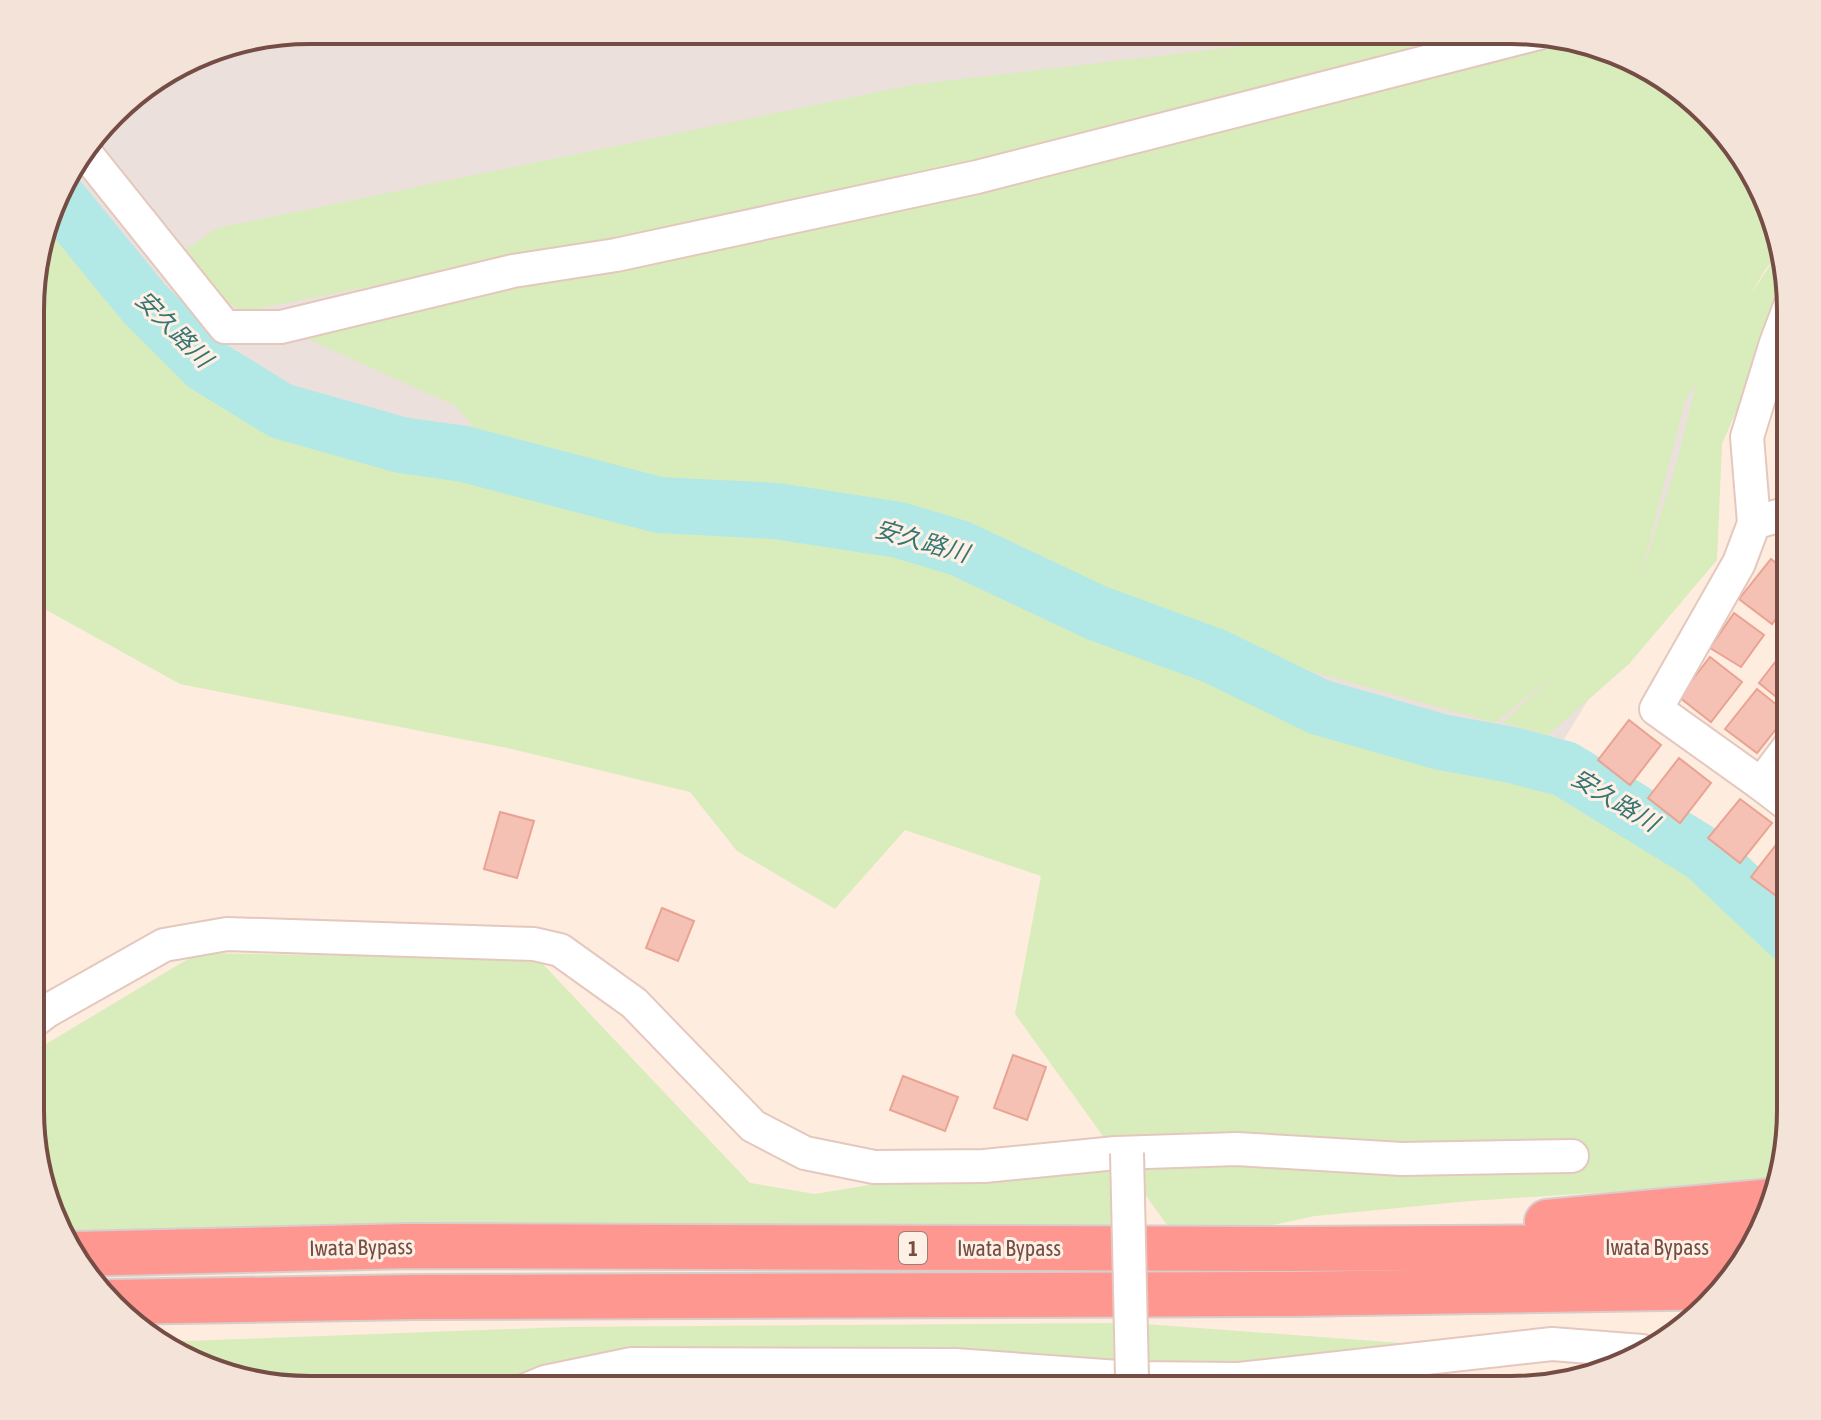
<svg xmlns="http://www.w3.org/2000/svg" width="1821" height="1420" font-family="'Asap Condensed','Noto Sans JP',sans-serif">
<rect width="100%" height="100%" fill="#feecde"/>
<polygon fill="#ebe0db" points="310,30 1528,31 1617,51 1696,100 1762,187 1778,255 1714,327 1700,515 1534,789 790,577 286,419 41,248 67,171 126,99 220,45"/>
<g fill="#d9ecbc" fill-rule="evenodd">
<path d="M1344 30 1528 31 1617 51 1696 100 1762 187 1777 250 1749 297 1778 253 1787 294 1722 444 1717 560 1629 664 1548 735 1503 723 1555 674 1495 723 1225 647 933 515 661 487 562 461 489 446 456 406 281 327 1138 134 245 311 178 283 181 253 217 228 912 85 1286 41ZM1696 384 1676 465 1640 579 1685 401Z"/>
<polygon points="54,210 130,317 308,418 599,495 885,540 980,571 1084,630 1220,674 1378,750 1524,777 1674,839 1791,936 1790,1128 1778,1181 1470,1201 1315,1216 1181,1244 1128,1171 1129,1235 58,1230 31,1128 31,1053 198,953 538,959 750,1183 815,1194 984,1166 1126,1168 1015,1014 1041,876 905,830 835,909 737,851 690,792 512,749 180,684 32,602 32,273"/>
<polygon points="1131,1323 1496,1350 1092,1376 730,1364 520,1390 293,1389 203,1368 160,1342 566,1327"/>
<polygon points="1579,1375 1511,1390 1417,1390 1412,1385"/>
</g>
<g fill="none" stroke-linecap="round" stroke-linejoin="round">
<polyline stroke="#b2e8e6" stroke-width="56" points="58,198 144,303 206,365 281,411 401,445 464,454 659,505 776,511 899,530 959,548 1097,613 1214,656 1319,707 1441,742 1512,755 1565,769 1705,855 1791,936"/>
</g>
<g fill="#f5c1b4" stroke="#e9a393" stroke-width="2">
<polygon points="1771,559 1791,575 1791,599 1772,624 1739,599"/>
<polygon points="1734,613 1764,635 1741,667 1710,648"/>
<polygon points="1790,643 1791,644 1790,708 1759,683"/>
<polygon points="1710,657 1742,682 1711,722 1679,697"/>
<polygon points="1757,689 1788,714 1757,753 1725,729"/>
<polygon points="1629,720 1661,745 1630,785 1598,760"/>
<polygon points="1679,758 1711,783 1680,823 1648,798"/>
<polygon points="1740,799 1772,823 1740,863 1708,838"/>
<polygon points="500,812 534,821 517,878 484,869"/>
<polygon points="1782,837 1791,843 1791,891 1783,901 1751,877"/>
<polygon points="662,908 694,921 678,961 646,948"/>
<polygon points="1013,1055 1046,1067 1027,1120 994,1108"/>
<polygon points="903,1076 958,1097 945,1131 890,1110"/>
</g>
<g fill="none" stroke-linecap="round" stroke-linejoin="round">
<defs>
<g id="minor">
<polyline points="84,151 225,327 281,327 513,271 616,255 977,177 1539,33"/>
<polyline points="1790,306 1776,343 1747,437 1754,523 1739,563 1656,709 1761,784 1791,807"/>
<polyline points="1754,523 1791,512"/>
<polyline points="1761,784 1791,744"/>
<polyline points="31,1023 47,1011 164,945 227,934 534,944 560,950 634,1003 753,1126 805,1153 874,1167 984,1166 1116,1153 1237,1149 1402,1159 1572,1156"/>
<polyline points="526,1390 545,1382 632,1364 955,1365 1132,1378 1239,1379 1552,1344 1642,1351"/>
</g>
<g id="highway">
<polyline points="1547,1222 1773,1201"/>
<polyline points="75,1254 408,1246 1290,1249 1751,1246"/>
<polyline points="111,1302 416,1297 1292,1294 1726,1287"/>
</g>
</defs>
<use href="#minor" stroke="#e4c8bd" stroke-width="36"/>
<use href="#highway" stroke="#d8cdcb" stroke-width="48"/>
<use href="#minor" stroke="#fff" stroke-width="32"/>
<use href="#highway" stroke="#fd9790" stroke-width="44"/>
<defs>
<polyline id="minor-bridge" points="1127,1153 1132,1378"/>
</defs>
<use href="#minor-bridge" stroke="#e4c8bd" stroke-width="36" stroke-linecap="butt"/>
<use href="#minor-bridge" stroke="#fff" stroke-width="32"/>
</g>
<g text-anchor="middle" dominant-baseline="central" stroke-width="6" stroke-linejoin="round" paint-order="stroke">
<rect fill="#fff0e6" stroke="#9e7e75" stroke-width="2" x="899" y="1232" width="28" height="32" rx="6"/>
<g font-size="20" font-weight="bold" fill="#754d45">
<text x="913" y="1248">1</text>
</g>
<g font-size="22" fill="#754d45" stroke="#fff0e6">
<text transform="translate(361 1247) rotate(-1)">Iwata Bypass</text>
<text x="1657" y="1247">Iwata Bypass</text>
<text x="1009" y="1248">Iwata Bypass</text>
</g>
<g font-size="24" font-style="italic" fill="#357674" stroke="#fff0e6">
<text transform="translate(174 329) rotate(45)">安久路川</text>
<text transform="translate(922 541) rotate(16)">安久路川</text>
<text transform="translate(1615 800) rotate(31)">安久路川</text>
</g>
</g>
<path d="M0 0H1821V1420H0ZM310 44H1511A266 266 0 0 1 1777 310V1110A266 266 0 0 1 1511 1376H310A266 266 0 0 1 44 1110V310A266 266 0 0 1 310 44Z" fill="#f4e3d9" fill-rule="evenodd"/>
<path fill="none" stroke="#754d45" stroke-width="4" d="M310 44H1511A266 266 0 0 1 1777 310V1110A266 266 0 0 1 1511 1376H310A266 266 0 0 1 44 1110V310A266 266 0 0 1 310 44Z"/>
</svg>
